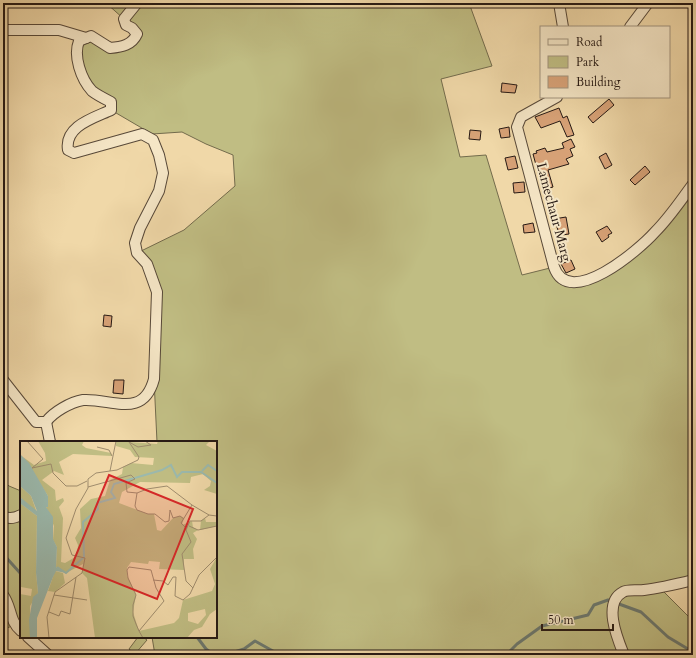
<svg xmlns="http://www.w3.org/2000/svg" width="696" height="658" font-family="Cardo,serif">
<rect width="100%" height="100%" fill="#f0d8a8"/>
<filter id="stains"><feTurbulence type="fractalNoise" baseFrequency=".005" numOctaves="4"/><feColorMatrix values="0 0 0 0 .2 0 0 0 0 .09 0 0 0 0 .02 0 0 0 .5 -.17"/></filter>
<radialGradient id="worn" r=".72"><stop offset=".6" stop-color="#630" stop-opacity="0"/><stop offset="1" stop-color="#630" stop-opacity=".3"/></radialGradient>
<g fill="#c0bd83" stroke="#736b4c">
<polygon points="106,3 469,3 492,66 441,79 460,157 486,155 522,275 554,267 575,283 637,250 693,184 693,580 660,588 693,621 693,655 626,655 623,653 616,655 155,655 152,637 216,637 216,442 157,442 154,379 157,292 137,253 184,230 235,186 233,155 206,144 182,132 152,134 111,110 85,81 79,41 91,36 110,48 134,40 124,19"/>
<polygon points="3,480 9,486 21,491 21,631 14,625 5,629 3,627"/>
<polygon points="138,637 143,637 147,640 135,654 129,649"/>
</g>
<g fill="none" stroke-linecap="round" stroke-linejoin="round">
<g stroke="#6c7970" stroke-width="3">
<polyline points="3,554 21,574"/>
<polyline points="197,637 206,649 214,655"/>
<polyline points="225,655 244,649 255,641 280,655"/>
<polyline points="506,655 517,644 542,626 588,615 594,605 608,600 641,612 668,637 693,652"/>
</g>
</g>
<g fill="#d8a277" stroke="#261914">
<polygon points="502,83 517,85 515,93 501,92"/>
<polygon points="609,99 614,105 593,123 588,117"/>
<polygon points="559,108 563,118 567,116 574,135 567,137 560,121 541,128 535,117"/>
<polygon points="509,127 510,137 501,138 499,129"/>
<polygon points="470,130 481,131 480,140 469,139"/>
<polygon points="571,139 575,147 570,149 573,156 566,159 569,164 548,170 553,187 546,189 543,175 539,176 533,154 537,153 536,151 545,148 547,152 564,148 562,143"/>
<polygon points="606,153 612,165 605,169 599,157"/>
<polygon points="515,156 518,168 508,170 505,158"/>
<polygon points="645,166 650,172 635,185 630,180"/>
<polygon points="524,182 525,192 514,193 513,183"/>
<polygon points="566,217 569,234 562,235 562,232 559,233 554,219"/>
<polygon points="533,223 535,232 524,233 523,225"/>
<polygon points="607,226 612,233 608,235 609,237 602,242 596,232"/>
<polygon points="571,260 575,269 566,273 561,264"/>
<polygon points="104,315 112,316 111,327 103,326"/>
<polygon points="114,380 124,380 123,394 113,393"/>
</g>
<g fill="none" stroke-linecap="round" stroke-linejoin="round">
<defs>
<g id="minor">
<polyline points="559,3 563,27"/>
<polyline points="630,27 648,3"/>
<polyline points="3,30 59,30 86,38"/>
<path d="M557 97 521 117 517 127 554 267C569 310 639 250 655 232 670 217 681 200 693 184"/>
<polyline points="3,380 36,422 46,422"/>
<path d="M46 422C53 412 71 402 83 400 111 398 143 420 154 379L157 292 147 264 137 253 135 243 140 228 159 191 163 173 159 155 153 140 142 134 74 153 68 150C64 126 94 118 111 110V102C105 99 97 95 92 91 81 79 73 56 79 41L91 36 110 48C122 47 132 45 137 34L132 28 126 25 124 19 137 3"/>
<polyline points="46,422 50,442"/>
<path d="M3 516C9 520 15 518 21 515"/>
<path d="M3 595C12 607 9 621 21 631"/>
<polyline points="28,637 48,655"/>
<path d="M624 655C618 640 602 603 623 592 628 589 638 591 644 590 661 588 677 584 693 580"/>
</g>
</defs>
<use href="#minor" stroke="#584939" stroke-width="12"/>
<use href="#minor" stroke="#f5e6c6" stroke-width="10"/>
</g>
<g text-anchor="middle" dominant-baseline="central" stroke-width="4" stroke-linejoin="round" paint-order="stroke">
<g font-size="14" fill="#261914" stroke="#f5e6c6">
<text transform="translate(554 212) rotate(75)">Lamechaur Marg</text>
</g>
</g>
<g transform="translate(20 441)">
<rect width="197" height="197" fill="#f0d8a8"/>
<path d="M18 0H64L62 4 66 7 91 12 92 15 53 13 39 21 44 34 34 30 22 39 35 49 36 60 43 57 44 60 39 66 43 77 41 121 45 122 57 115 58 104 55 97 61 87 60 68 71 58 85 55 90 39 102 33 103 26 111 22 133 24 134 17 115 16 110 9 96 5V0L137 3 138 0H190L186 4 197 10V53L184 49 190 45 191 40 183 33 171 36 170 42 120 41 102 51 99 62 128 73H134L137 89 141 90 153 77 160 75 164 77 162 84 172 80 173 86 178 89 173 92 177 98 173 108 174 118H164V129L139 128 140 121 129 120 128 123 111 121 107 127V134L116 154 113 171 119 190 154 182 159 177 163 159 192 150 195 143 190 128 197 116V168L190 173 182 186 174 189 167 197H75L67 137 62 132 63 123 46 132 36 126 37 106 33 99 34 85 26 66 28 55 3 16 14 24 26 20 25 12ZM185 168 186 174 178 183 168 180V172ZM0 45 11 55 17 72 0 56ZM0 62 17 75 16 132 18 152 10 165V197H0V153L11 155 12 148 1 146 0 149ZM185 77 186 81H197V85L180 89 181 80ZM35 130 43 132 45 142 35 151 28 150Z" fill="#c0bd83" fill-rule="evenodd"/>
<path d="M0 13 9 22 28 55V66H26L33 76V98L37 106 36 126 46 132 36 130 33 136 17 177V197H10L9 179 13 156 18 152 16 132 17 75 1 63 0 56 17 70 11 55 0 45Z" fill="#9bb9ad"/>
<path fill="none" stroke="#9bb9ad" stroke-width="2" d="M182 30 188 24 197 30M37 126 46 132 64 116 63 81 78 68 77 62 95 57 91 51 94 43 142 29 151 24 157 36 162 31H181L197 42"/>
<path fill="none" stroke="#9f8c6d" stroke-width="1" d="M7 0 23 18 12 27 31 23 33 32 46 45H57L67 40M77 6 89 9 92 15M90 30 96 0M68 46 111 34 115 38 106 42 107 51 117 52 127 48 147 45 172 64 189 74 197 75M117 52 115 65 117 69 128 73H135L145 81 149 80 150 69 153 77 160 75 164 78M169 85 178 89 197 85M166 87 161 82 172 64M133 139 143 140 148 144 153 136H156L155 155 163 159 170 153 179 134 197 116M173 147 166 140 162 113 171 101 166 89 170 80H181L189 74M34 154 67 159M29 171 39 175 41 170 50 173 56 136M119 190 144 160 136 147 131 129 109 126 107 129 108 137 116 154 113 164V175L116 183 119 190 123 197M29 197 27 176 35 151 62 132 65 117 52 114 46 97 56 68 68 47V38L76 32 97 29 118 19 119 16 109 1 118 6 131 4 125 0"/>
<path fill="#d62828" fill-opacity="0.15" stroke="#d62828" stroke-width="2" d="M89 34 173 68 137 158 52 124Z"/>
<rect width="197" height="197" fill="none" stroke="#261914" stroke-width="2"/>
</g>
<rect width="696" height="658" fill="none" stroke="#f0d8a8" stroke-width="16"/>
<rect x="4" y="4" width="688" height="650" fill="none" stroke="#261914" stroke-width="2"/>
<rect x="8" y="8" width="680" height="642" fill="none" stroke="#261914"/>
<rect x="540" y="26" width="130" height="72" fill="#f5e6c6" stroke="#a2947f"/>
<rect x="548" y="39" width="20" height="6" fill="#f5e6c6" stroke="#a2947f"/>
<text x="576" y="46" font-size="12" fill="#261914">Road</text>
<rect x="548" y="56" width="20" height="12" fill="#c0bd83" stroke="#a2947f"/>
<text x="576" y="66" font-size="12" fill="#261914">Park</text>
<rect x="548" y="76" width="20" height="12" fill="#d8a277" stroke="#a2947f"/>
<text x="576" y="86" font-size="12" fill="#261914">Building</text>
<path d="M542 624v6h71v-6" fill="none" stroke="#261914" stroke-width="2"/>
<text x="548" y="624" font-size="12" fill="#261914" stroke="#f5e6c6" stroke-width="3" paint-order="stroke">50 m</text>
<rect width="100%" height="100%" filter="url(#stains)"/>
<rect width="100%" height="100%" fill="url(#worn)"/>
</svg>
